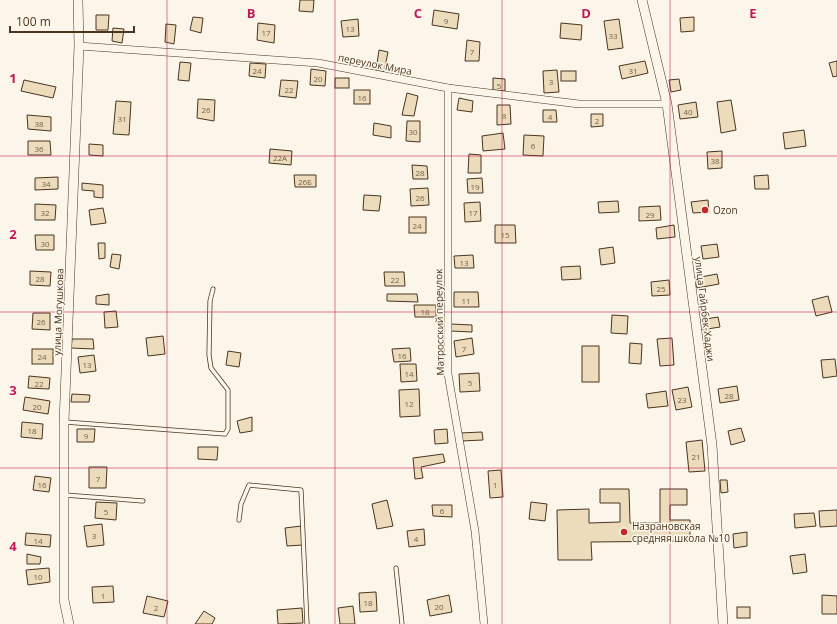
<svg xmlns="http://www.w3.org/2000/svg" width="837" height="624" font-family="'Open Sans',sans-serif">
<rect width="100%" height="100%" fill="#fbf6e9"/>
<g fill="#ecdcbc" stroke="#4a3520">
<polygon points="300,0 314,0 313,12 299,11"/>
<polygon points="434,10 459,14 457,29 432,25"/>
<polygon points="96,15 109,15 108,30 96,30"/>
<polygon points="193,17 203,18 201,33 190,30"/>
<polygon points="694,17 694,31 681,32 680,18"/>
<polygon points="358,19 359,36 343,37 341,21"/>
<polygon points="619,19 623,48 608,50 604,21"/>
<polygon points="258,23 275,25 274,43 257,40"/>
<polygon points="561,23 582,25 581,40 560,38"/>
<polygon points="166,24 176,25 174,44 165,42"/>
<polygon points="113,28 124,29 122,43 112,41"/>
<polygon points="467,40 480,42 479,61 465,61"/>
<polygon points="379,50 388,52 384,72 376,70"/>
<polygon points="645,61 648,73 622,79 619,66"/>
<polygon points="837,61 837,76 833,77 829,63"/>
<polygon points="180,62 191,63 189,81 178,80"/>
<polygon points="250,63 266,64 265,78 249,76"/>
<polygon points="311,69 326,71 325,86 310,85"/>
<polygon points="557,70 559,92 544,93 543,71"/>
<rect x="561" y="71" width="15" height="10"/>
<rect x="335" y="78" width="14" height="10"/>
<polygon points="493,78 505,79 505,91 493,90"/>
<polygon points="679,79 681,90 671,92 669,80"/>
<polygon points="24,80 56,87 53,98 21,91"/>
<polygon points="281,80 298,81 296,98 279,96"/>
<rect x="354" y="90" width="16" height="14"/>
<polygon points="407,93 418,96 414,116 402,115"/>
<polygon points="459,98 473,101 472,112 457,110"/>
<polygon points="198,99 215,100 214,121 197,118"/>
<polygon points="731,100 736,130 721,133 717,102"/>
<polygon points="116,101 131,102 129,135 113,134"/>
<polygon points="696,102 698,117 680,119 678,105"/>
<polygon points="497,105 510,105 511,124 497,125"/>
<polygon points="543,110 556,110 557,122 543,122"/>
<polygon points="591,114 603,114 603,126 591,127"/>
<polygon points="27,115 51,117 51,131 28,129"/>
<polygon points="407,121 420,121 420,142 406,141"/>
<polygon points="374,123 391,126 391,138 373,135"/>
<polygon points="804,130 806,146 785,149 783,133"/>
<polygon points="503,133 505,149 483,151 482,136"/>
<polygon points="524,135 544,136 543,156 523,155"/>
<polygon points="28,141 50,141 51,155 28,155"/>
<polygon points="89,144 103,145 103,156 89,155"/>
<polygon points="270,149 292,151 291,165 269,163"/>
<polygon points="722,151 722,168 708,169 707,152"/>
<polygon points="469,154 481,155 481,173 468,173"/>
<polygon points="412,165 427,166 428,179 413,179"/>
<polygon points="294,175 316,175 316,187 295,187"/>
<polygon points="768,175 769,189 755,189 754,176"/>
<polygon points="58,177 58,189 35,190 35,178"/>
<polygon points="482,178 483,193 468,193 467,179"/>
<polygon points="82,183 103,185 103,198 94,197 94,191 82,190"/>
<polygon points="428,188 429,205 411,206 410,189"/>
<polygon points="364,195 381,196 379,211 363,210"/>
<polygon points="708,200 709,212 693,213 691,202"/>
<polygon points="618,201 619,212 599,213 598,202"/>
<polygon points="480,202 481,221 465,222 464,203"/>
<polygon points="35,204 56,205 55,220 35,220"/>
<polygon points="660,206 661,220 639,221 639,207"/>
<polygon points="103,208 106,223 91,225 89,210"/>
<rect x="409" y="217" width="17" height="16"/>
<polygon points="495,225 515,225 516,243 495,243"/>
<polygon points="674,225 675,237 657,239 656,228"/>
<polygon points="35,235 54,235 54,250 36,250"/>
<polygon points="98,243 105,243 105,258 99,259"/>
<polygon points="717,244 719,257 703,259 701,246"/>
<polygon points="613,247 615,263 601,265 599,249"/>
<polygon points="112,254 121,255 119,269 110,267"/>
<polygon points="473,255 474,268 455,268 454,256"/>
<polygon points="580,266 581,279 562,280 561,267"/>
<polygon points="30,271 51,272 50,286 30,285"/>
<polygon points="384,272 404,272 405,286 385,286"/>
<polygon points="717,274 719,284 697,288 695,278"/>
<polygon points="669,280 670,295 652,296 651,282"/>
<polygon points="454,292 478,292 479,307 454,307"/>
<polygon points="109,294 109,305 96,304 96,296"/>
<polygon points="387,294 417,294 418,302 387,301"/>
<polygon points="828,296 832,312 816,316 812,300"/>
<polygon points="414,305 436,305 436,317 415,317"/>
<polygon points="116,311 118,327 105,328 104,312"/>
<polygon points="33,313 50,313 50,330 32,329"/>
<polygon points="612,315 628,316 627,334 611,333"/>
<polygon points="718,317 720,327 701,330 700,320"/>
<polygon points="451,324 472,325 472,332 451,331"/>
<polygon points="163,336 165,354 148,356 146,338"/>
<polygon points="472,338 474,354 456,357 454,341"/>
<polygon points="672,338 674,365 660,366 657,339"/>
<polygon points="72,339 93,339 94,349 71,348"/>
<polygon points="630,343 642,344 641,364 629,363"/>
<rect x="582" y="346" width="17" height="36"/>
<polygon points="410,348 411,361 394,362 392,349"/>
<rect x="32" y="349" width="21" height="15"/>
<polygon points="228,351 241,353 239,367 226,365"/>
<polygon points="94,355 96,371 80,373 78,357"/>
<polygon points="835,359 837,376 823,378 821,360"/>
<polygon points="400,364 416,364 417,381 401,382"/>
<polygon points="479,373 480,391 460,392 459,374"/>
<polygon points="29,376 50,378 49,389 28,388"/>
<polygon points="737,386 739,400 720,403 718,389"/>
<polygon points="688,387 692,407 676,410 672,390"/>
<polygon points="419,389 420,416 400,417 399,390"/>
<polygon points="666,391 668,406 648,408 646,394"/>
<polygon points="72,394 90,395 89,402 71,402"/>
<polygon points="25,397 50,401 48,414 23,410"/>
<polygon points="252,417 252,431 240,433 237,421"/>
<polygon points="22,422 43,424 42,439 21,437"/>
<polygon points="741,428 745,441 731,445 728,431"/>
<polygon points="77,429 95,429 94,442 77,442"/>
<polygon points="447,429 448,443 435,444 434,430"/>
<polygon points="482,432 483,440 461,441 460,433"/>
<polygon points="702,440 705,471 689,472 686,442"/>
<polygon points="198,447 218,447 217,460 198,459"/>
<polygon points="443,454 445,462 421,467 423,478 415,479 413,458"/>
<polygon points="89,467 107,467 106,488 89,488"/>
<polygon points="501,470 503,497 490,498 488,471"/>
<polygon points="35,476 51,478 49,492 33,490"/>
<polygon points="720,480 727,480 728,492 721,493"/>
<polygon points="600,489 629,489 630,523 660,523 660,489 687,489 687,505 670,505 670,520 690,520 690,541 591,542 592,560 558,560 557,510 589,509 589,523 620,522 620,503 600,503"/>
<polygon points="387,500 393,526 377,529 372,504"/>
<polygon points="96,502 117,503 116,520 95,518"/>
<polygon points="531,502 547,504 545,521 529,519"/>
<polygon points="432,505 452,505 452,517 433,516"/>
<polygon points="837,510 837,526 820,527 819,511"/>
<polygon points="814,513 816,526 795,528 794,514"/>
<polygon points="102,524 104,545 87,547 84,526"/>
<polygon points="301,526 303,545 287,546 285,528"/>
<polygon points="424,529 425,545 409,547 407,531"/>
<polygon points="747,532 747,546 734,548 733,534"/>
<polygon points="26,533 51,535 50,547 25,545"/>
<polygon points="27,554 41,557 40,564 27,564"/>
<polygon points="805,554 807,572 793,574 790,556"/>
<polygon points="49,568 50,582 28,585 26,570"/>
<polygon points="113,586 114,602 93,603 92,587"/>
<polygon points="376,592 377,611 360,612 359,593"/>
<polygon points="449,595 452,612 430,616 427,600"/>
<polygon points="822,595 837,596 837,614 822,614"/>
<polygon points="147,596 168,601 164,617 143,613"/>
<polygon points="353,606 355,624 340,624 338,608"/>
<rect x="737" y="607" width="13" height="11"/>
<polygon points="302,608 303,623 278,624 277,610"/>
<polygon points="204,611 215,618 212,624 195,624"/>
</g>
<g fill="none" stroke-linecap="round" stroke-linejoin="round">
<defs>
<g id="service">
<polyline points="65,422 225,434 228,429 228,390 211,368 209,355 210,301 213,289"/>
<polyline points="65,495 143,501"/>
<polyline points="239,520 241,504 249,485 301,490 307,624"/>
<polyline points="396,568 402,624"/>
</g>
<g id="minor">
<polyline points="79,46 318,63 448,88 579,104 667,104"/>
<polyline points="448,88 448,374 475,531 484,624"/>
</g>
<g id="tertiary">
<polyline points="642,0 667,104 712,445 723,624"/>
<polyline points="69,624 64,600 64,422 79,46 78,0"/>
</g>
</defs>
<use href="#service" stroke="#4a3520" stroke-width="5"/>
<use href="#minor" stroke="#4a3520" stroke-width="8"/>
<use href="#tertiary" stroke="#4a3520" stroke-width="10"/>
<use href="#service" stroke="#fbf6e9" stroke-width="3.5"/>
<use href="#minor" stroke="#fbf6e9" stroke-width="7"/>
<use href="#tertiary" stroke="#fbf6e9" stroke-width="9"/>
</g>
<path fill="none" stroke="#c2185b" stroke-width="1" stroke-opacity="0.55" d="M167 0V624M335 0V624M502 0V624M670 0V624M0 156H837M0 312H837M0 468H837"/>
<g fill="#c62828" stroke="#fbf6e9" stroke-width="1.5">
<circle cx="705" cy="210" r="4"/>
<circle cx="624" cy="532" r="4"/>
</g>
<g text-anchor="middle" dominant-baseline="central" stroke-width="3" stroke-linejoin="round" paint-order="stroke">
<g font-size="8" fill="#725f47">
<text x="446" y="20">9</text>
<text x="350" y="28">13</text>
<text x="266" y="32">17</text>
<text x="613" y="35">33</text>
<text x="472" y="51">7</text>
<text x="257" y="70">24</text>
<text x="633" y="70">31</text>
<text x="318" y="78">20</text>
<text x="551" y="81">3</text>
<text x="499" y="85">5</text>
<text x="289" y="89">22</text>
<text x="362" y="97">16</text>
<text x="206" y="109">26</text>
<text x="688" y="111">40</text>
<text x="504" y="115">8</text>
<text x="550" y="116">4</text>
<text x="122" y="118">31</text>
<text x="597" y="120">2</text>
<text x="39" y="123">38</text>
<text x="413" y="131">30</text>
<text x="533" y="145">6</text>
<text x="39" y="148">36</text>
<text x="280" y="157">22А</text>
<text x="715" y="160">38</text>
<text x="420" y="172">28</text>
<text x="305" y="181">26Б</text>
<text x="46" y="183">34</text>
<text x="475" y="186">19</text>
<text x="420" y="197">26</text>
<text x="45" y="212">32</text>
<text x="473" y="212">17</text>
<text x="650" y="214">29</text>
<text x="417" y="225">24</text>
<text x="505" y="234">15</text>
<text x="45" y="243">30</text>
<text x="464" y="262">13</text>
<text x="40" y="278">28</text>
<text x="395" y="279">22</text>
<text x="661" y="288">25</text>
<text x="466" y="300">11</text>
<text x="425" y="311">18</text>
<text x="41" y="321">26</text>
<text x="464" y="348">7</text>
<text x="402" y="355">16</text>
<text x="42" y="356">24</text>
<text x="87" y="364">13</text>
<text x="409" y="373">14</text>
<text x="470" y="382">5</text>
<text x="39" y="383">22</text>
<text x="729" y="395">28</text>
<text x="682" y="399">23</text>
<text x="409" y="403">12</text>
<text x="37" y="406">20</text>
<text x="32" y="430">18</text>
<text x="86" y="435">9</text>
<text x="696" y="456">21</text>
<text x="98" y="478">7</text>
<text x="42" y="484">16</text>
<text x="495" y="484">1</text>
<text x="442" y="510">6</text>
<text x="106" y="511">5</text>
<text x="94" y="535">3</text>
<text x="416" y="538">4</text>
<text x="38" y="540">14</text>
<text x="38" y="576">10</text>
<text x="103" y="595">1</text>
<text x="368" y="602">18</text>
<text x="439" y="606">20</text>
<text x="156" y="607">2</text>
</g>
<g font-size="10" fill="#4a3520" stroke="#fbf6e9">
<text transform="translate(375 64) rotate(11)">переулок Мира</text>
<text transform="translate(705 309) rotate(83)">улица Гайрбек-Хаджи</text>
<text transform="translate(58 312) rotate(-88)">улица Могушкова</text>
<text transform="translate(439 322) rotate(-91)">Матросский переулок</text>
</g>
<g font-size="10" fill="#4a3520" stroke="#fbf6e9" text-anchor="start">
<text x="713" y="210">Ozon</text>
<text x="632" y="526">Назрановская<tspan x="632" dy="12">средняя школа №10</tspan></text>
</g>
</g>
<g font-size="13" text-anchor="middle" font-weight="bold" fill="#c2185b" stroke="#fbf6e9" stroke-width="3" stroke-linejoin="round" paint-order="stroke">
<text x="251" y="18">B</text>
<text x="418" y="18">C</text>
<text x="586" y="18">D</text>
<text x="753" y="18">E</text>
<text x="13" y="83">1</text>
<text x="13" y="239">2</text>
<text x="13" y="395">3</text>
<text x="13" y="551">4</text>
</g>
<path d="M10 26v6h124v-6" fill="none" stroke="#4a3520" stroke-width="2"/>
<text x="16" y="26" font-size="12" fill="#4a3520" stroke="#fbf6e9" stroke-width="3" paint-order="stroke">100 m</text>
</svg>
